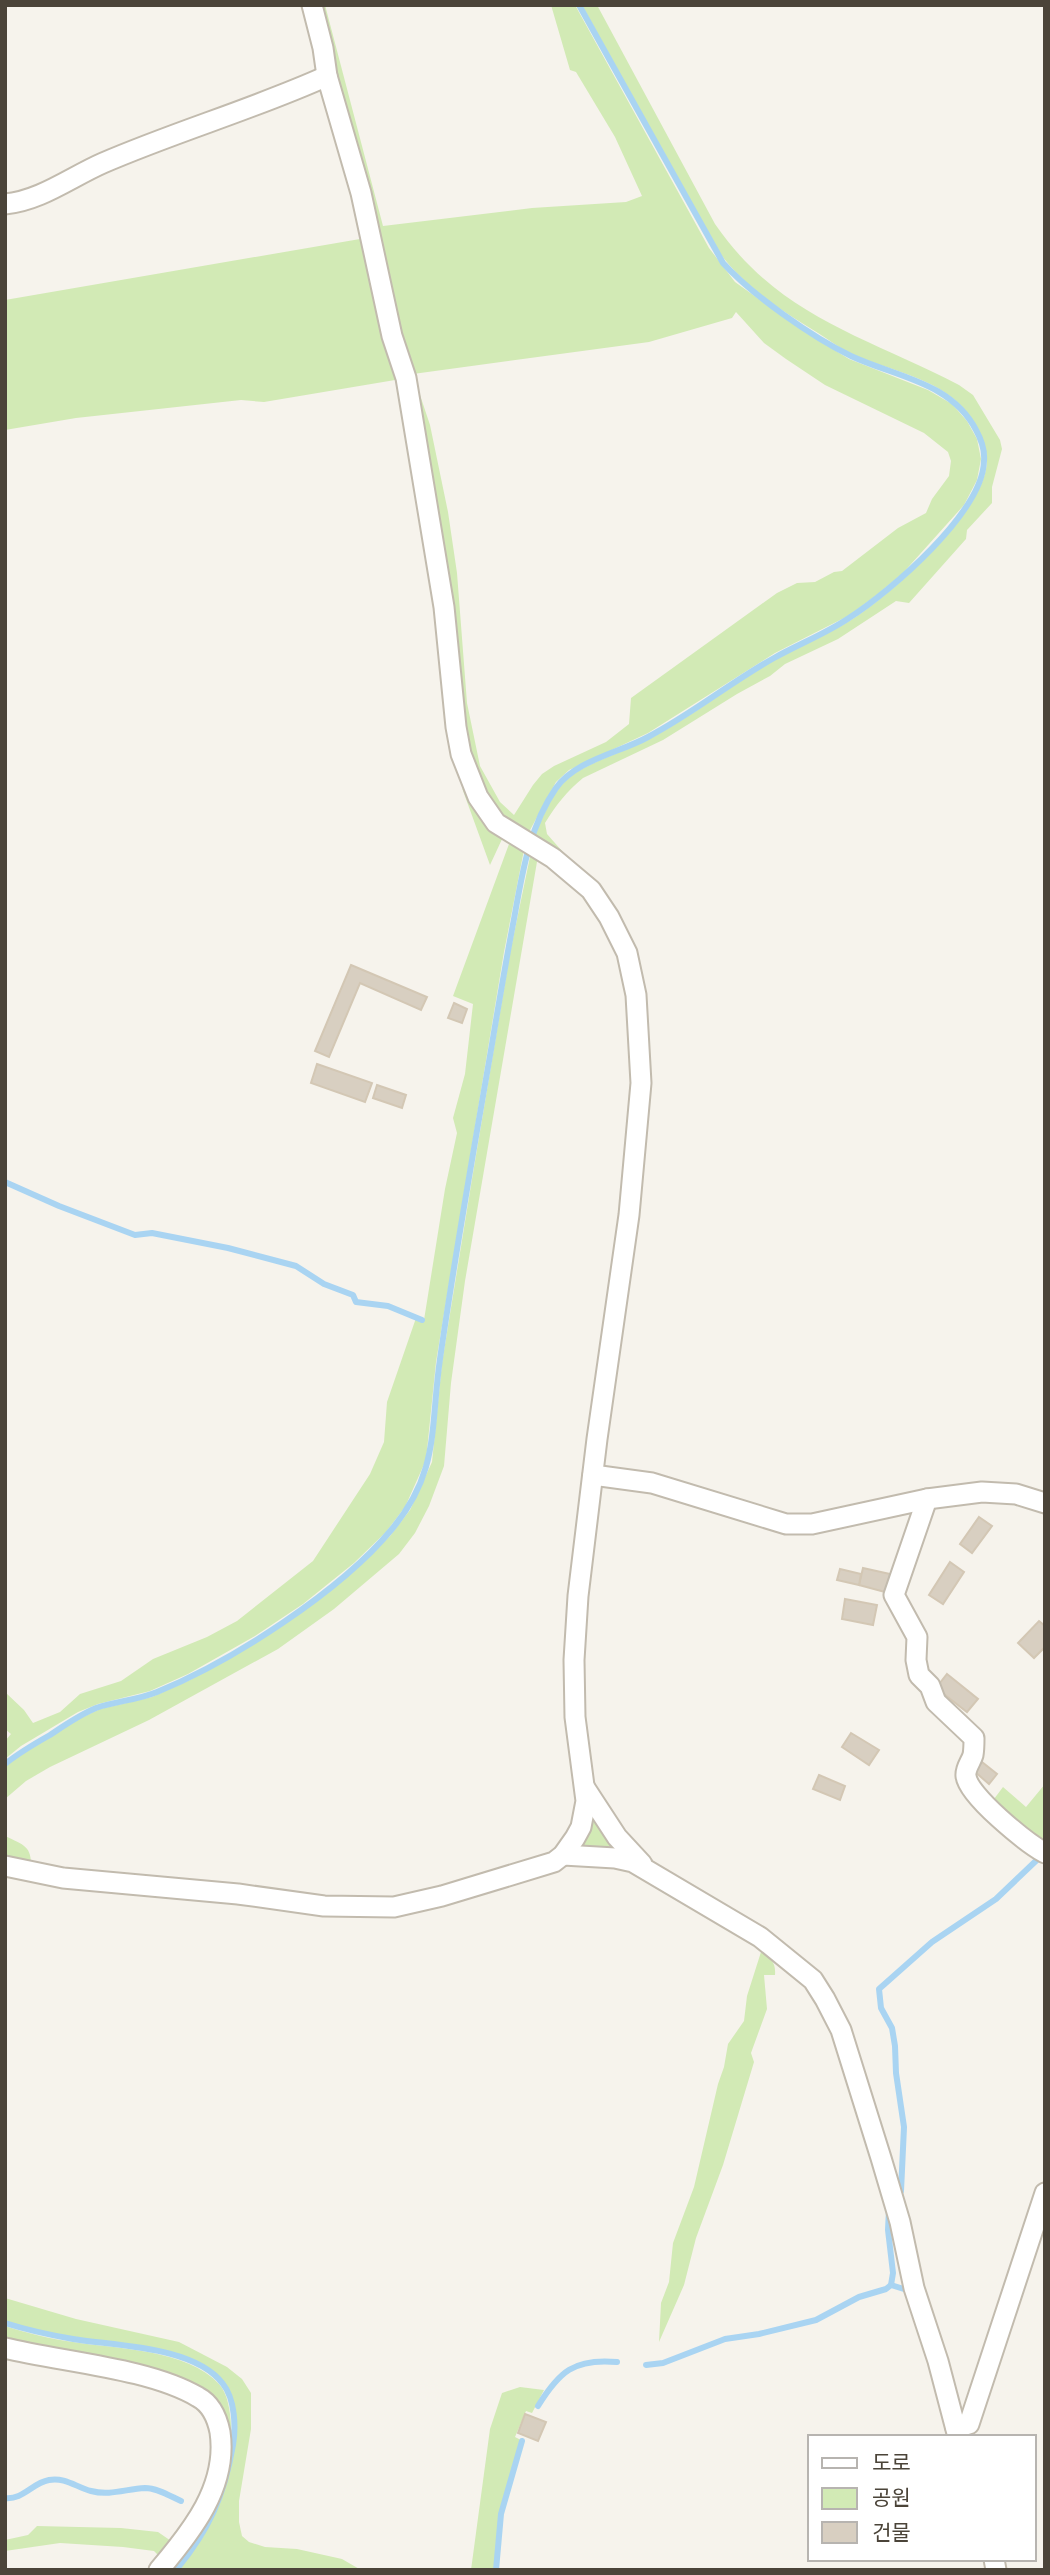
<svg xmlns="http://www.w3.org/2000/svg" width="1050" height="2575" font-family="'Noto Sans','Noto Sans KR',sans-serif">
<rect width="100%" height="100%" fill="#f6f3ec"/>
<g fill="#d2eab5" fill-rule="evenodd">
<path d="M320 5H325L383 226 532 208 626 202 642 196 615 137 576 72 570 70 551 5H575L709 248 735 282 802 330 849 359 928 390 952 404 967 421 977 439 981 459 977 480 964 505 903 573 874 597 848 616 775 653 648 733 569 770 556 782 529 832C491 814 482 788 466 753L396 326ZM736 312 764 343 786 359 825 385 924 433 948 452 951 461 949 476 932 499 926 513 898 528 842 571 834 572 815 582 797 583 777 593 631 698 629 724 606 742 554 766 542 774 533 785 514 815 500 802 480 766 467 703 457 573 448 512 430 425 413 374 649 342 732 318Z"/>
<path d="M582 5H597L715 224C779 317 865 336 959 385L973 395 1000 440 1002 449 992 487V503L967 530 966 539 909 603 896 601 838 639 785 664 770 676 737 694 663 740 583 778C567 791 556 805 545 823L547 834 569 859 535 835C544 815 552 791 570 777 586 763 629 750 651 738 694 715 733 684 776 659 800 645 827 635 851 620 892 594 988 510 987 459 986 445 980 431 972 419 947 380 894 372 854 355 841 349 829 340 818 333 778 309 740 284 714 245Z"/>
<polygon points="363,228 401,379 264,402 241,400 76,418 5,430 5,300 360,239"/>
<polygon points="462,788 485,822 503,837 490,865"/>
<polygon points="509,844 524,850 504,952 436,1362 426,1460 405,1507 386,1532 354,1563 303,1604 255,1636 188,1674 150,1691 98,1704 78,1712 21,1746 5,1759 5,1741 11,1734 5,1729 5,1692 24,1710 33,1723 60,1712 80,1694 121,1681 153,1659 207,1637 237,1621 313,1561 370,1474 384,1442 387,1402 416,1318 424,1320 445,1189 457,1133 453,1118 465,1074 473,1004 453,996"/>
<polygon points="531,852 538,856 465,1281 451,1383 444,1466 429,1506 415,1533 399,1554 334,1609 278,1649 149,1720 50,1767 26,1781 5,1799 5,1767 24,1752 81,1718 100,1709 152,1697 190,1680 258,1641 306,1609 358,1567 390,1536 410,1510 432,1462 442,1363 472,1179 510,953"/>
<polygon points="1045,1784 1045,1845 991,1803 1003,1787 1026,1807"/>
<polygon points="592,1812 626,1855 576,1847"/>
<path d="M5 1836C24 1845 32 1846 31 1868L5 1863Z"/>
<path d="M761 1952C771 1959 776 1962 775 1975H764L767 2009 751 2053 754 2062 723 2165 696 2238 684 2285 659 2342 661 2303 669 2282 673 2243 694 2187 718 2084 724 2067 728 2044 744 2021 747 1996Z"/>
<path d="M5 2298 76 2319 179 2342 227 2367 242 2379 251 2393V2429L239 2501V2522L242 2536 249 2542 265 2547 297 2549 342 2559 361 2570 180 2568C209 2532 226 2494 234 2448 237 2428 237 2398 223 2382 189 2344 119 2346 72 2338 50 2334 26 2329 5 2321Z"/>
<path d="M5 2326C26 2333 51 2339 73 2342 117 2349 187 2349 219 2384 228 2394 230 2411 231 2424 234 2464 217 2513 193 2545 187 2553 179 2561 173 2570H164L215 2497 212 2403 5 2344Z"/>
<polygon points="520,2387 544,2390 532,2413 526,2411 515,2437 521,2440 499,2514 495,2570 471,2570 490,2429 502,2393"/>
<polygon points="37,2526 121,2528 158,2532 174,2543 162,2559 154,2551 123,2547 60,2543 5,2551 5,2540 28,2535"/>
</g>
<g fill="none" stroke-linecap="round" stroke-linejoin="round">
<g stroke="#a9d4f2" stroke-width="6">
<polyline points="5,1182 59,1206 135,1235 152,1233 228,1248 296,1266 324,1284 353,1295 356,1302 388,1306 422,1320"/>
<path d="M5 1764C20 1752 34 1744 50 1735 65 1725 79 1715 96 1708 116 1701 138 1700 157 1692 232 1661 340 1592 392 1529 440 1471 430 1428 440 1359 455 1254 474 1149 492 1044 499 1002 506 960 514 919 522 874 529 827 556 788 576 760 619 753 648 737 692 714 731 682 774 658 799 644 825 634 849 618 890 592 983 512 984 461 985 450 981 439 976 430 951 382 896 377 851 356 812 337 752 295 723 263L579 5"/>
<polyline points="901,2191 904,2127 896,2073 895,2046 892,2028 881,2008 879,1989 932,1942 996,1899 1040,1857"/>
<polyline points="891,2285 907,2290 909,2294"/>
<path d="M5 2323C27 2330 50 2335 73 2339 115 2346 195 2346 223 2384 235 2399 236 2427 233 2445 224 2497 209 2530 176 2570"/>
<polyline points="646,2365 663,2363 725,2339 759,2334 816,2320 859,2297 886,2289 891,2285 893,2273 888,2230 889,2210"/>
<path d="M538 2406C559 2372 574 2358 617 2362"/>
<path d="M5 2498C23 2500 32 2483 49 2480 65 2477 76 2487 91 2491 110 2496 126 2489 145 2488 157 2488 170 2496 181 2501"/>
<polyline points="496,2570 501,2514 522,2441"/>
</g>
</g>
<g fill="#d8cfc1" stroke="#d3c7b4" stroke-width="2">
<polygon points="351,965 427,997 421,1010 360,983 329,1057 315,1051"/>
<polygon points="454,1003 467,1009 462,1023 448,1018"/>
<polygon points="317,1064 372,1083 365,1102 311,1083"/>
<polygon points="377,1085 406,1095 402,1108 373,1098"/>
<polygon points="979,1517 992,1526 972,1553 960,1544"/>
<polygon points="950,1562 964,1572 943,1604 929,1595"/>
<polygon points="863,1568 890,1574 885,1592 859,1585"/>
<polygon points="840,1569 861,1574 859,1585 837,1580"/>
<polygon points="845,1599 877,1605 873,1625 842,1619"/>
<polygon points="1039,1621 1045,1626 1045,1647 1034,1658 1018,1643"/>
<polygon points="947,1674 978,1699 967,1712 936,1688"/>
<polygon points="851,1733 879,1750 869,1765 842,1747"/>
<polygon points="982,1762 997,1774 989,1784 974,1771"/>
<polygon points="819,1775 845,1786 840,1800 813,1789"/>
<polygon points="525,2414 546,2422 538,2441 518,2433"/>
</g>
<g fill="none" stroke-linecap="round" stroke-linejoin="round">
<defs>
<g id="minor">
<path d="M5 204C40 201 71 177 103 163 177 131 254 109 327 76"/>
<polyline points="593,1475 652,1483 786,1524 812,1524 927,1499 982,1492 1016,1494 1045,1503"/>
<path d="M927 1499 894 1595 917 1637 916 1660 919 1675 930 1686 936 1702 974 1738C974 1744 974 1750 973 1755 971 1762 965 1768 966 1776 968 1796 1027 1843 1045 1853"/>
<polyline points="585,1788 617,1837 642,1864"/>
<polyline points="563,1855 615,1858 633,1862 760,1937 813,1980 825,1999 841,2030 881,2158 900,2222 914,2288 938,2361 958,2437"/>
<polyline points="5,1866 63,1878 238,1894 324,1906 394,1907 442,1896 554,1862 563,1855 575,1838 581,1827 586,1801 575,1717 574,1660 578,1596 597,1439 629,1215 641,1083 636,995 627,953 609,917 591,890 553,858 496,823 478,797 461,754 456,727 444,607 406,378 392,336 361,193 327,76 323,48 312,5"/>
<path d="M5 2348C62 2362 149 2368 198 2397 211 2404 217 2417 220 2432 228 2486 192 2531 159 2570"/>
<polyline points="956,2428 969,2424 1045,2193"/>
<polyline points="994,2559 996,2570"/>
</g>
</defs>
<use href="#minor" stroke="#c2bbae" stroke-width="23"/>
<use href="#minor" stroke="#fff" stroke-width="19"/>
</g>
<rect width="1050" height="2575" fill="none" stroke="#4b4439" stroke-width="14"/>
<rect x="808" y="2435" width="228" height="126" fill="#ffffff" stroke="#b7b4b0" stroke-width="2"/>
<rect x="822" y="2458" width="35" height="10" fill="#ffffff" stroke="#b7b4b0" stroke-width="2"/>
<text x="872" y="2470" font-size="21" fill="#4b4439">도로</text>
<rect x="822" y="2488" width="35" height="21" fill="#d2eab5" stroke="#b7b4b0" stroke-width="2"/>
<text x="872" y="2505" font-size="21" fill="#4b4439">공원</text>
<rect x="822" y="2522" width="35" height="21" fill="#d8cfc1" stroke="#b7b4b0" stroke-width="2"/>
<text x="872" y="2540" font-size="21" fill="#4b4439">건물</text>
</svg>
